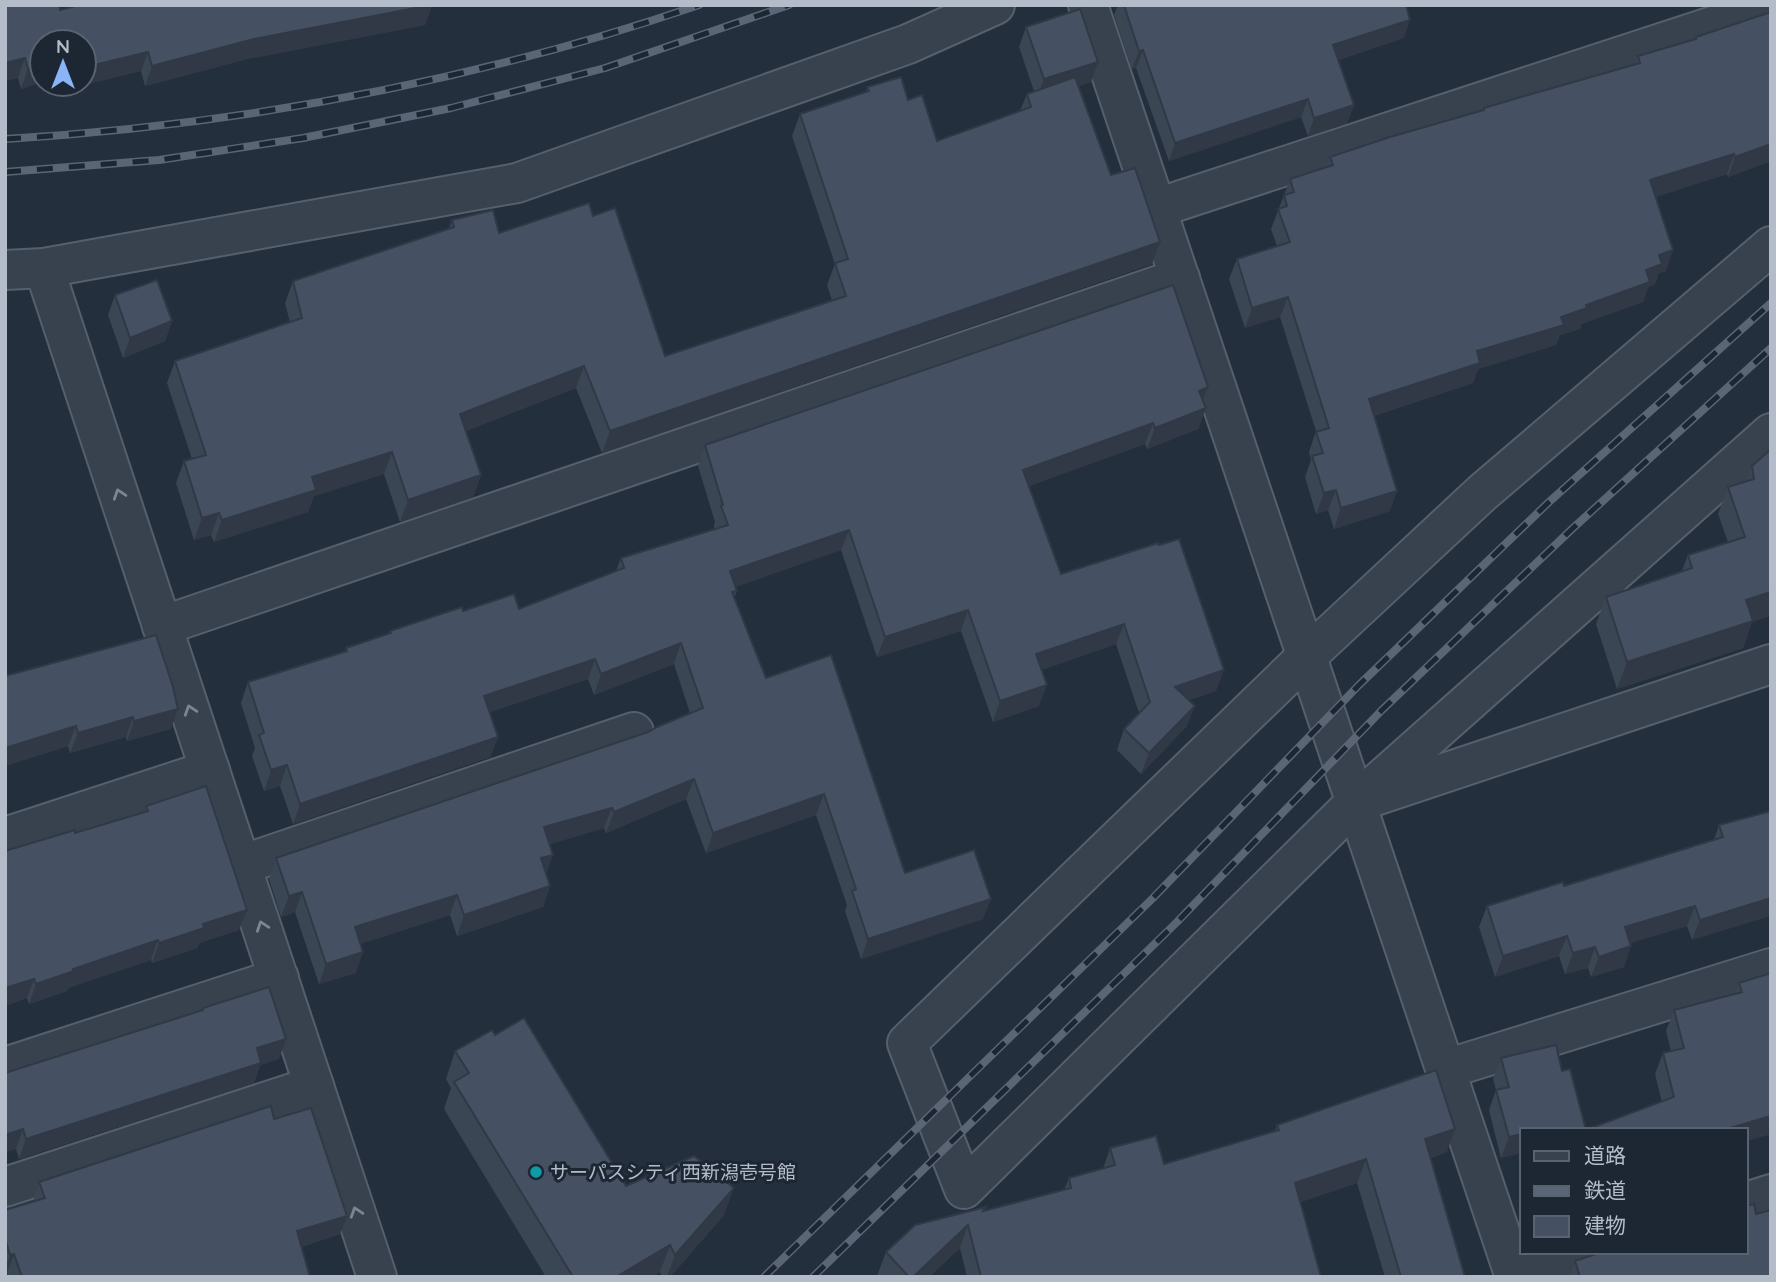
<svg xmlns="http://www.w3.org/2000/svg" width="1776" height="1282" font-family="Quicksand,'Noto Sans JP',sans-serif">
<rect width="100%" height="100%" fill="#242f3e"/>
<g fill="none" stroke-linecap="round" stroke-linejoin="round">
<defs>
<g id="minor">
<polyline points="1088,5 1515,1277"/>
<polyline points="1157,208 1771,7"/>
<polyline points="1771,246 1482,493 1307,656 907,1043 964,1189 1356,802 1771,433"/>
<polyline points="44,268 377,1277"/>
<polyline points="5,270 44,268 517,183 908,44 995,5"/>
<polyline points="162,626 1180,278"/>
<polyline points="1372,797 1771,664"/>
<polyline points="5,837 210,770"/>
<polyline points="241,865 634,732"/>
<polyline points="5,1067 279,978"/>
<polyline points="1446,1069 1771,968"/>
<polyline points="5,1187 314,1086"/>
<polyline points="1746,1202 1771,1194"/>
<polyline points="1515,1276 1588,1252"/>
</g>
</defs>
<use href="#minor" stroke="#565f6c" stroke-width="42"/>
<use href="#minor" stroke="#38414e" stroke-width="38"/>
<defs>
<g id="rail">
<path d="M5 139C240 125 476 81 699 5"/>
<polyline points="5,172 159,160 303,138 451,108 605,68 789,5"/>
<polyline points="764,1277 1153,898 1359,685 1549,502 1771,303"/>
<polyline points="813,1277 1177,922 1382,710 1572,529 1771,348"/>
</g>
</defs>
<use href="#rail" stroke="#5a6575" stroke-width="8"/>
<use href="#rail" stroke="#1d2633" stroke-width="5" stroke-dasharray="16" stroke-linecap="butt"/>
</g>
<g fill="#3b4654">
<polygon points="432,5 425,25 247,59 145,86 141,71 79,86 78,84 84,84 84,42 42,42 42,82 21,89 18,78 5,81 60,10"/>
<polygon points="1118,5 1406,5 1404,38 1338,60 1354,105 1347,123 1308,136 1301,117 1169,161 1136,68 1132,69 1114,15"/>
<polygon points="1771,12 1771,161 1728,177 1727,174 1655,197 1666,271 1659,273 1655,284 1648,287 1643,302 1581,324 1580,329 1560,335 1556,345 1478,369 1473,383 1374,416 1390,511 1334,529 1328,510 1316,514 1305,477 1311,460 1309,452 1316,431 1280,317 1245,328 1229,279 1237,259 1277,246 1271,229 1290,179 1326,167 1330,157 1483,110 1484,108 1635,64 1638,56 1695,39 1696,37"/>
<polygon points="1026,27 1098,62 1091,82 1079,86 1111,175 1160,242 1152,264 602,453 576,388 466,431 481,475 473,497 400,522 384,474 314,496 308,512 214,542 211,535 194,540 176,483 184,461 192,459 167,383 175,361 290,322 285,303 293,281 449,228 452,220 499,233 593,216 665,356 832,300 827,285 835,264 792,136 800,114 866,92 867,87 908,100 937,141 1020,111 1027,94 1034,91 1019,47"/>
<polygon points="115,295 172,321 165,341 123,358 108,315"/>
<polygon points="1208,387 1203,401 1206,408 1198,429 1147,449 1145,444 1029,486 1061,574 1216,691 1189,700 1187,726 1141,774 1117,750 1124,729 1139,713 1116,644 1041,670 1039,706 993,722 961,631 877,657 841,550 735,587 737,591 734,598 766,678 905,873 983,919 861,959 845,911 847,905 816,815 706,853 686,799 606,833 604,828 550,844 546,874 550,886 543,907 457,936 450,915 360,944 356,973 319,984 295,912 281,917 269,879 276,858 648,732 690,713 674,664 594,695 588,679 490,712 498,737 490,757 293,824 280,786 264,791 252,756 255,748 241,703 248,682 345,652 346,648 389,633 390,631 463,611 519,609 616,571 621,558 714,529 714,526 715,522 698,466 705,445"/>
<polygon points="1771,449 1752,622 1743,648 1617,689 1596,624 1606,597 1682,571 1688,555 1728,542 1718,514 1728,487 1746,481 1752,466"/>
<polygon points="5,676 171,729 127,741 126,737 70,753 68,746 5,766"/>
<polygon points="146,806 239,930 199,943 197,948 152,963 151,960 68,988 67,991 29,1004 27,998 5,1006 5,851 75,833 143,813"/>
<polygon points="1771,811 1692,940 1687,926 1630,943 1624,967 1591,977 1588,968 1565,974 1559,956 1495,977 1479,927 1487,906 1564,886 1714,840 1719,825"/>
<polygon points="1771,973 1771,1134 1746,1141 1746,1130 1522,1130 1501,1158 1489,1110 1496,1090 1493,1079 1501,1058 1562,1071 1586,1130 1662,1102 1655,1074 1663,1053 1671,1051 1666,1031 1674,1010 1735,994 1739,983"/>
<polygon points="203,1008 279,1059 260,1065 254,1083 19,1159 16,1149 5,1152 5,1073 202,1011"/>
<polygon points="495,1035 626,1186 724,1215 670,1277 662,1277 660,1272 652,1277 546,1277 444,1109 451,1088 446,1079 455,1051"/>
<polygon points="274,1119 340,1234 301,1247 310,1277 9,1277 7,1273 5,1274 5,1210 33,1202 39,1182"/>
<polygon points="1277,1125 1447,1152 1431,1158 1465,1277 1385,1277 1357,1183 1300,1202 1321,1277 967,1277 960,1248 929,1277 878,1277 877,1276 886,1252 986,1207 985,1210 1064,1190 1069,1178 1103,1169 1110,1148 1164,1164 1275,1131"/>
<polygon points="1575,1261 1771,1277 1570,1277"/>
</g>
<g fill="#303945">
<polygon points="432,5 425,25 247,59 145,86 152,66 254,39"/>
<polygon points="1410,20 1404,38 1327,63 1333,45"/>
<polygon points="1143,50 1136,68 1132,69 1139,51"/>
<polygon points="148,52 141,71 79,86 80,84 84,84 84,72 86,67"/>
<polygon points="25,58 18,78 5,81 5,63"/>
<polygon points="1098,62 1091,82 1036,99 1044,79"/>
<polygon points="42,65 42,82 21,89 28,69"/>
<polygon points="1308,99 1301,117 1169,161 1175,143"/>
<polygon points="1354,105 1347,123 1308,136 1314,118"/>
<polygon points="1771,144 1771,161 1728,177 1735,157"/>
<polygon points="1734,154 1727,174 1643,201 1650,180"/>
<polygon points="1160,242 1152,264 602,453 610,431"/>
<polygon points="1673,250 1666,271 1659,273 1655,284 1648,287 1643,302 1581,324 1580,329 1560,335 1556,345 1478,369 1473,383 1361,420 1369,399 1477,351 1561,317 1586,305 1646,270 1659,255"/>
<polygon points="1288,297 1280,317 1245,328 1252,308"/>
<polygon points="172,321 165,341 123,358 130,338"/>
<polygon points="584,366 576,388 452,436 460,414"/>
<polygon points="1208,387 1200,408 1199,391"/>
<polygon points="1206,408 1198,429 1147,449 1155,428"/>
<polygon points="1153,423 1145,444 1015,491 1023,470"/>
<polygon points="392,452 384,474 314,496 308,512 214,542 222,520 312,477"/>
<polygon points="481,475 473,497 400,522 408,500"/>
<polygon points="1336,490 1328,510 1316,514 1324,493"/>
<polygon points="1397,491 1390,511 1334,529 1341,508"/>
<polygon points="219,513 211,535 194,540 202,518"/>
<polygon points="849,530 841,550 723,591 730,571"/>
<polygon points="1771,592 1771,616 1752,622 1743,648 1617,689 1627,662 1746,600"/>
<polygon points="968,610 961,631 877,657 885,637"/>
<polygon points="1124,624 1116,644 1028,674 1036,654"/>
<polygon points="681,643 674,664 594,695 601,674"/>
<polygon points="595,659 588,679 477,716 484,696"/>
<polygon points="1224,670 1216,691 1167,708 1175,687"/>
<polygon points="1047,685 1039,706 993,722 1000,701"/>
<polygon points="1195,706 1187,726 1141,774 1149,753"/>
<polygon points="178,709 171,729 127,741 134,721"/>
<polygon points="133,717 126,737 70,753 78,733"/>
<polygon points="76,726 68,746 5,766 5,748"/>
<polygon points="498,737 490,757 293,824 300,804"/>
<polygon points="287,765 280,786 264,791 271,770"/>
<polygon points="694,779 686,799 606,833 614,812"/>
<polygon points="824,794 816,815 706,853 713,833"/>
<polygon points="612,808 604,828 537,848 544,827"/>
<polygon points="553,855 546,875 541,858"/>
<polygon points="550,886 543,907 457,936 464,915"/>
<polygon points="302,892 295,912 281,917 289,896"/>
<polygon points="457,895 450,915 348,948 355,927"/>
<polygon points="1771,898 1771,916 1692,940 1700,920"/>
<polygon points="991,899 983,919 861,959 868,939"/>
<polygon points="1695,906 1687,926 1618,947 1625,927"/>
<polygon points="247,910 239,930 199,943 197,948 152,963 159,943 203,924"/>
<polygon points="1567,936 1559,956 1495,977 1503,956"/>
<polygon points="158,940 151,960 68,988 67,991 29,1004 36,984 73,969"/>
<polygon points="1631,946 1624,967 1591,977 1599,957"/>
<polygon points="1595,947 1588,968 1565,974 1573,953"/>
<polygon points="363,952 356,973 319,984 326,964"/>
<polygon points="34,979 27,998 5,1006 5,988"/>
<polygon points="286,1039 279,1059 260,1065 254,1083 19,1159 26,1139 257,1048"/>
<polygon points="1771,1116 1771,1134 1746,1141 1746,1130 1723,1130"/>
<polygon points="23,1129 16,1149 5,1152 5,1135"/>
<polygon points="1455,1129 1447,1152 1417,1163 1425,1139"/>
<polygon points="1522,1134 1522,1153 1501,1158 1509,1137"/>
<polygon points="1366,1159 1357,1183 1286,1207 1295,1183"/>
<polygon points="734,1188 724,1215 670,1277 667,1277 675,1255"/>
<polygon points="347,1216 340,1234 290,1250 297,1231"/>
<polygon points="968,1225 960,1248 929,1277 913,1277"/>
<polygon points="670,1245 660,1272 652,1277 616,1277"/>
<polygon points="14,1254 7,1273 5,1274 5,1270 10,1255"/>
</g>
<g fill="#455162" stroke="#303945" stroke-width="2">
<polygon points="5,5 59,5 60,10 79,5 431,5 254,39 152,66 148,52 86,67 84,60 84,42 42,42 42,65 28,69 25,58 5,63"/>
<polygon points="1124,5 1406,5 1410,20 1333,45 1354,105 1314,118 1308,99 1175,143 1143,50 1139,51"/>
<polygon points="1080,9 1098,62 1044,79 1026,27"/>
<polygon points="1771,12 1771,144 1735,157 1734,154 1650,180 1673,250 1659,255 1662,264 1646,270 1650,282 1586,305 1587,308 1561,317 1564,325 1477,351 1480,363 1369,399 1397,491 1341,508 1336,490 1324,493 1312,456 1323,453 1316,432 1329,428 1288,297 1252,308 1237,259 1290,242 1278,209 1287,206 1284,195 1294,192 1290,179 1333,165 1330,157 1390,137 1484,110 1484,108 1521,97 1640,63 1638,56 1696,39 1696,37"/>
<polygon points="901,77 908,100 922,95 937,141 1031,107 1027,94 1075,77 1111,175 1135,168 1160,242 610,431 584,366 460,414 481,475 408,500 392,452 312,477 316,490 222,520 219,513 202,518 184,461 206,455 175,361 302,318 293,281 454,227 452,220 493,210 499,233 589,203 593,216 615,208 665,356 846,296 835,263 848,259 800,114 869,91 867,87"/>
<polygon points="157,280 172,321 130,338 115,295"/>
<polygon points="1173,285 1208,387 1199,391 1206,408 1155,428 1153,423 1023,470 1061,574 1158,543 1159,545 1179,539 1224,670 1175,687 1195,706 1149,753 1124,729 1150,702 1124,624 1036,654 1047,685 1000,701 968,610 885,637 849,530 730,571 737,591 732,592 766,678 831,655 905,873 974,850 991,899 868,939 852,891 856,889 824,794 713,833 694,779 614,812 612,808 544,827 553,855 541,858 550,886 464,915 457,895 355,927 363,952 326,964 302,892 289,896 276,858 648,732 657,727 703,708 681,643 601,674 595,659 484,696 498,737 300,804 287,765 271,770 259,735 264,733 248,682 347,651 346,648 391,633 390,631 462,607 463,611 514,594 519,609 624,568 621,558 728,525 721,506 723,505 705,445"/>
<polygon points="1771,449 1771,592 1746,600 1753,621 1627,662 1606,597 1692,568 1688,555 1745,537 1728,487 1754,479 1752,466"/>
<polygon points="156,635 173,687 178,709 134,721 133,717 78,733 76,726 5,748 5,676"/>
<polygon points="206,786 247,910 203,924 204,928 159,943 158,940 73,969 74,971 36,984 34,979 5,988 5,851 75,830 75,833 148,811 146,806"/>
<polygon points="1771,811 1771,898 1700,920 1695,906 1625,927 1631,946 1599,957 1595,947 1573,953 1567,936 1503,956 1487,906 1563,882 1564,886 1723,837 1719,825"/>
<polygon points="1771,973 1771,1116 1723,1130 1545,1130 1544,1128 1539,1130 1522,1130 1522,1134 1509,1137 1496,1090 1509,1087 1501,1058 1556,1045 1562,1071 1570,1069 1586,1130 1674,1097 1663,1053 1684,1048 1674,1010 1742,992 1739,983"/>
<polygon points="269,987 286,1039 257,1048 261,1063 26,1139 23,1129 5,1135 5,1073 203,1010 203,1008"/>
<polygon points="524,1018 626,1186 694,1156 734,1188 675,1255 670,1245 616,1277 573,1277 454,1082 469,1073 455,1051 492,1030 495,1035"/>
<polygon points="1436,1070 1455,1129 1425,1139 1465,1277 1401,1277 1366,1159 1295,1183 1321,1277 981,1277 968,1225 913,1277 909,1277 886,1252 915,1225 986,1207 983,1211 1071,1188 1069,1178 1115,1165 1110,1148 1156,1136 1164,1164 1279,1130 1277,1125"/>
<polygon points="271,1106 274,1119 311,1108 347,1216 297,1231 310,1277 22,1277 14,1254 10,1255 5,1238 5,1210 45,1198 39,1182"/>
<polygon points="1754,1204 1756,1214 1771,1210 1771,1277 1580,1277 1575,1261 1602,1252 1746,1252 1746,1206"/>
</g>
<defs><path id="oneway-chevron" d="M-2-3.5L2.5 0L-2 3.5" fill="none" stroke-width="1.6" stroke-linecap="round" stroke-linejoin="round" transform="scale(1.75)"/></defs>
<g stroke="#7c8592">
<use href="#oneway-chevron" transform="translate(119 494) rotate(-108)"/>
<use href="#oneway-chevron" transform="translate(190 710) rotate(-108)"/>
<use href="#oneway-chevron" transform="translate(262 926) rotate(-109)"/>
<use href="#oneway-chevron" transform="translate(356 1212) rotate(-108)"/>
</g>
<circle fill="#0f9aa8" stroke="#1d2633" stroke-width="2.5" cx="536" cy="1172" r="7"/>
<g text-anchor="middle" dominant-baseline="central" stroke-width="6" stroke-linejoin="round" paint-order="stroke">
<g font-size="19" fill="#b4bcc9" stroke="#1d2633" text-anchor="start">
<text x="550" y="1172">サーパスシティ西新潟壱号館</text>
</g>
</g>
<rect width="1776" height="1282" fill="none" stroke="#b4bcc9" stroke-width="14"/>
<rect x="1520" y="1128" width="228" height="126" fill="#1d2633" stroke="#59626f" stroke-width="2"/>
<rect x="1534" y="1151" width="35" height="10" fill="#38414e" stroke="#59626f" stroke-width="2"/>
<text x="1584" y="1163" font-size="21" fill="#b4bcc9">道路</text>
<rect x="1534" y="1186" width="35" height="10" fill="#5a6575" stroke="#59626f" stroke-width="2"/>
<text x="1584" y="1198" font-size="21" fill="#b4bcc9">鉄道</text>
<rect x="1534" y="1216" width="35" height="21" fill="#455162" stroke="#59626f" stroke-width="2"/>
<text x="1584" y="1233" font-size="21" fill="#b4bcc9">建物</text>
<g transform="translate(63 63)"><circle r="33" fill="#1d2633" stroke="#59626f" stroke-width="2"/>
<path d="M0-5L12 26L0 18L-12 26Z" fill="#8ab4f8"/>
<text y="-10" font-size="19" font-weight="bold" text-anchor="middle" fill="#b4bcc9">N</text>
</g>
</svg>
